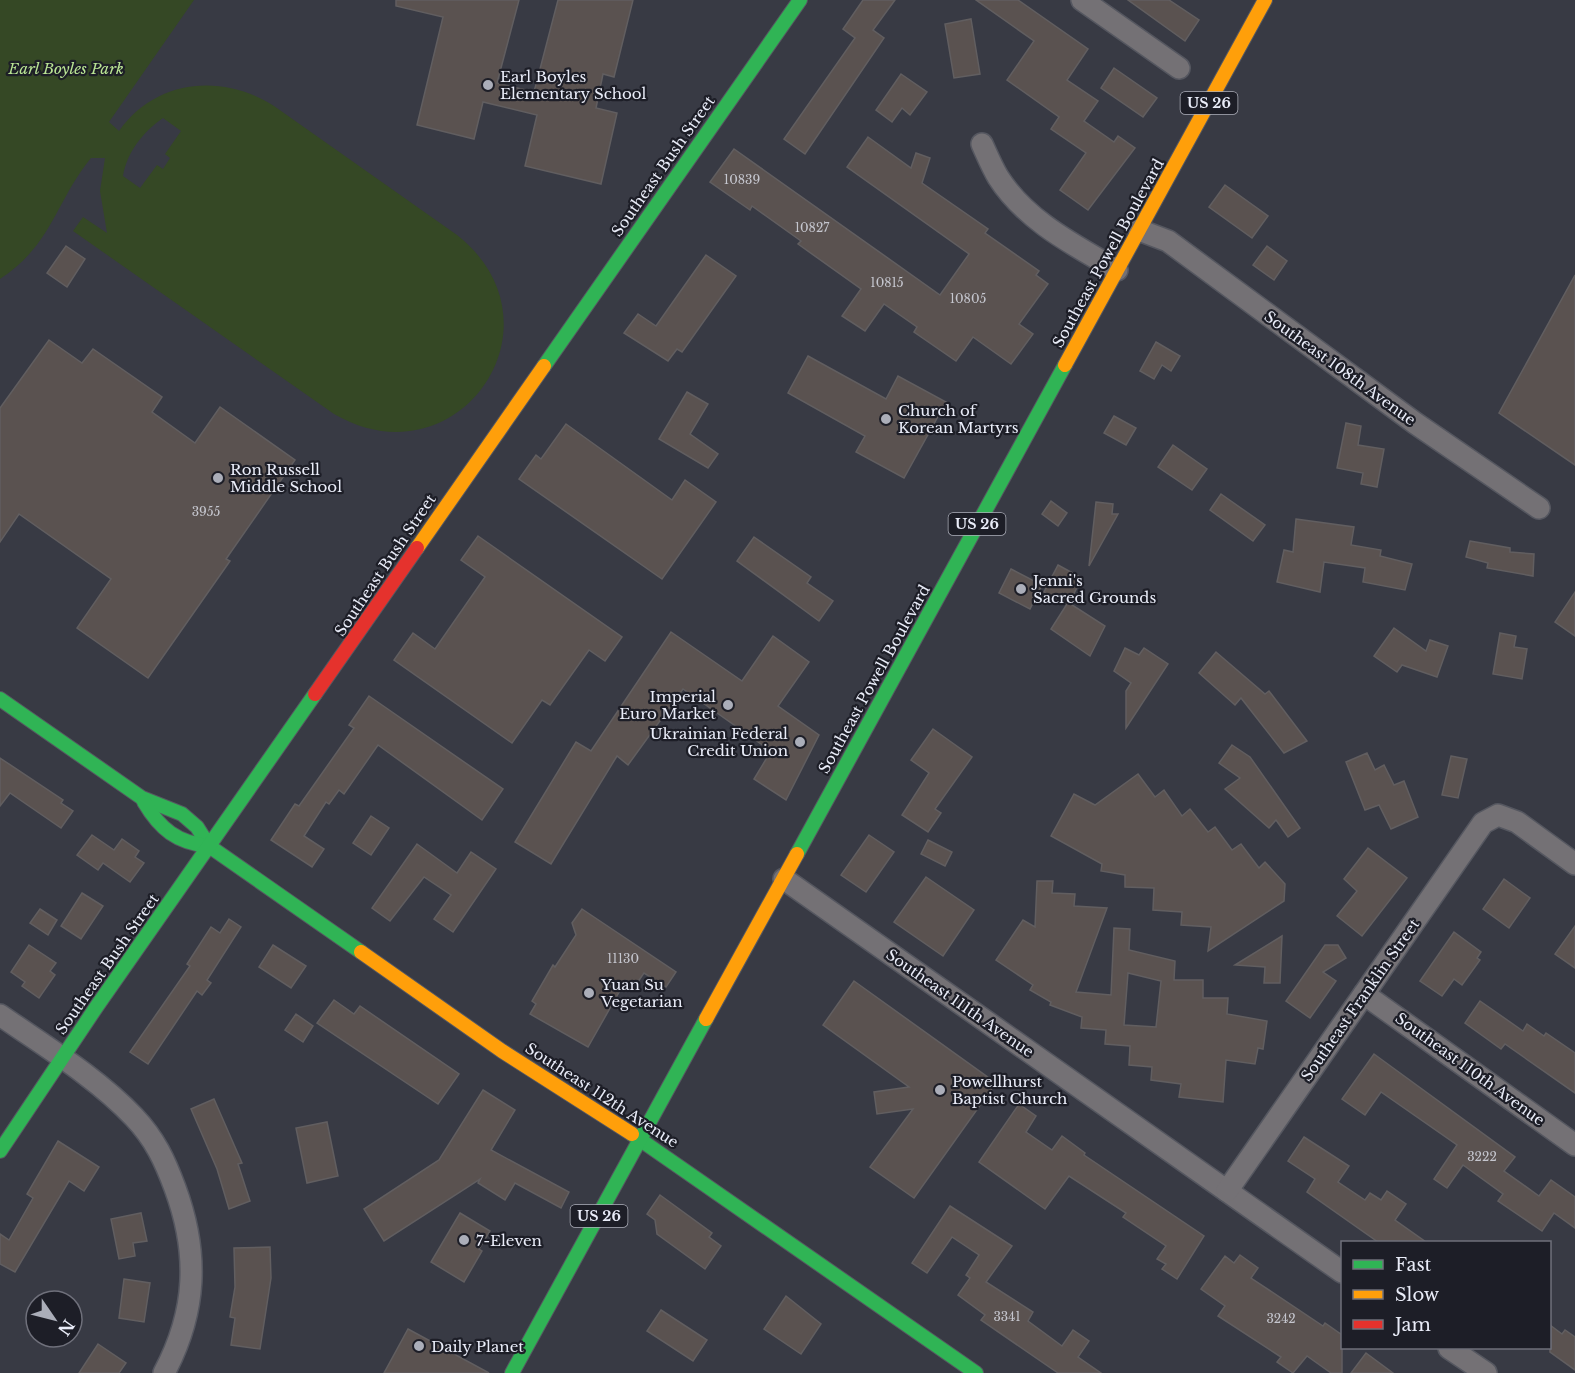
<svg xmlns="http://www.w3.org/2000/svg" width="1575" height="1373" font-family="'Libre Baskerville',serif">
<rect width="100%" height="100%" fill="#383a44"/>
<path fill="#354825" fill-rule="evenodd" d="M0 0H194L109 122 119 131C156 79 222 73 274 106L457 235C570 324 458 486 334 414L73 231 83 217 107 233 100 191 105 158H91C55 202 53 244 0 279ZM163 118 181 131 165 154 170 158 163 169 157 165 140 188 123 176C127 152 143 132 163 118Z"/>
<g fill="#5a5250" stroke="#615e60" stroke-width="1.5" fill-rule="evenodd">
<polygon points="396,0 519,0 497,83 534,92 558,0 633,0 614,77 603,74 596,108 617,113 601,184 525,166 537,115 483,102 474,139 417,125 443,17 396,6"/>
<polygon points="863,0 895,0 873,30 884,38 805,154 784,139 855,38 843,29"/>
<polygon points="976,0 1018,0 1088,49 1067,80 1098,101 1084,121 1114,142 1118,136 1135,148 1088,210 1060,190 1086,153 1051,129 1059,117 1007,80 1034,41"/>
<polygon points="1128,0 1169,0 1199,20 1185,41"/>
<polygon points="971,19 980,74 954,78 945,24"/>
<polygon points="1114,68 1157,98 1143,117 1101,88"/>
<polygon points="901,74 927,92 910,115 902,108 892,122 876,110"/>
<polygon points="868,137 911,168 916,153 930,158 922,183 988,229 985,233 1039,271 1036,275 1048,284 1019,324 1033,334 1011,364 973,337 956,361 914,332 917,327 884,304 865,331 842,316 861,289 798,244 801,241 752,206 750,210 710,182 734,149 940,295 969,254 847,167"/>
<polygon points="1225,185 1268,216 1252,238 1209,207"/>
<polygon points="66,246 85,259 67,287 47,273"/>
<polygon points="1267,246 1287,261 1274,280 1253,265"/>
<polygon points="706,255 736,276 682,352 677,349 668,361 624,333 638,314 656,326"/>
<polygon points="1575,275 1575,465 1499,413"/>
<polygon points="49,340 82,363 93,349 162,397 152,412 195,443 220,407 295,460 226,559 230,561 148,678 77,628 111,579 19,514 0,542 0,408"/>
<polygon points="1156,342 1180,356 1171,371 1162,365 1154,379 1140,371"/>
<polygon points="808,356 886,399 898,376 946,402 904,478 856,452 865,436 788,393"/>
<polygon points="687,392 708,404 690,434 718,454 708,468 659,439"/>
<polygon points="1114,416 1136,428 1126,445 1104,433"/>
<polygon points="1346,423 1361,426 1358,445 1384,449 1377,487 1361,484 1363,473 1337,468"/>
<polygon points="566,424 672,500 685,480 716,502 662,579 519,479 536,455 541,459"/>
<polygon points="1173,445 1207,469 1192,490 1158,467"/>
<polygon points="1221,494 1265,525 1253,541 1210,510"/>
<polygon points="1051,501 1067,513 1058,526 1042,514"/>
<polygon points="1096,502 1113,504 1112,514 1118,514 1089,566"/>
<polygon points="1296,519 1354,527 1351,545 1381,550 1380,556 1412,564 1405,590 1363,582 1365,568 1324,562 1320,592 1277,582 1284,550 1293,552"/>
<polygon points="478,536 622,637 605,661 589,650 550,705 542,700 512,743 394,660 413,633 435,649 485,577 461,560"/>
<polygon points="754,537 811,577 807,583 833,601 819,621 737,561"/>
<polygon points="1470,541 1510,548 1510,552 1534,554 1533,576 1487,568 1488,563 1466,557"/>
<polygon points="1058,565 1082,578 1069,603 1105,626 1090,656 1051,629 1067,604 1044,592"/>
<polygon points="1011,569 1042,585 1030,609 999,593"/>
<polygon points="1575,592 1575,636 1555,622"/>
<polygon points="1394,628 1426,651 1430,640 1448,646 1437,677 1402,665 1397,672 1374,656"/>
<polygon points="671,632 742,681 773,636 809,662 778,706 819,735 786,800 754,779 771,751 683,689 628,765 617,756 551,864 515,842 576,742 591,751"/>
<polygon points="1500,633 1516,636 1514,647 1527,649 1522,679 1493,674"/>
<polygon points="1125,648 1139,655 1144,648 1168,664 1126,728 1126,691 1131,683 1114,671"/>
<polygon points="1216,652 1265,694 1269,691 1307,741 1284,753 1241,698 1235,705 1199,673"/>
<polygon points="369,696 503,789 482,820 378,745 344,794 339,790 329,804 326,802 304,836 324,849 312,867 271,840 295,804 299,806 354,728 349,725"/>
<polygon points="933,729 972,757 935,809 941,813 928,832 902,815 929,773 911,760"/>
<polygon points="1232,745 1250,757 1300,828 1288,837 1276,820 1269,828 1225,789 1240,778 1219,763"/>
<polygon points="1367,753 1375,770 1384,765 1394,785 1404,781 1418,817 1391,829 1379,805 1365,810 1346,762"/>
<polygon points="1451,756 1467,759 1458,798 1442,795"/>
<polygon points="0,758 63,800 61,803 73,811 61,828 10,793 0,806"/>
<polygon points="1138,774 1155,797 1164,790 1182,816 1190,809 1208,832 1215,827 1232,850 1241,844 1259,868 1265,862 1285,884 1284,901 1208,951 1211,927 1181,925 1182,912 1153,910 1154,888 1125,887 1125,875 1101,871 1102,864 1051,836 1074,794 1095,805"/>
<polygon points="371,816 389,828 371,855 353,843"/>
<polygon points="92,835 114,850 122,839 139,851 135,857 144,863 130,882 103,863 98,870 77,855"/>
<polygon points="869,835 894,852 866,892 841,875"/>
<polygon points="928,840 952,852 945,866 921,854"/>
<polygon points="417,844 457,873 471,852 496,869 453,932 434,919 451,895 424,877 390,921 372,908"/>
<polygon points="1368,848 1407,878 1362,936 1337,916 1357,891 1344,879"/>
<polygon points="926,877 974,910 943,956 894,922"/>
<polygon points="1504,879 1530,898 1509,928 1483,909"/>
<path d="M1037 881H1053L1052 893 1075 894 1074 906 1107 908 1076 992 1111 995 1114 928 1130 929 1129 950 1175 961 1174 980H1203V998H1228L1227 1014 1267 1021 1263 1049 1258 1048 1255 1064 1226 1060 1223 1102 1179 1097 1181 1084 1151 1080 1152 1067 1129 1065 1130 1046 1105 1044 1106 1030 1081 1028 1082 1017 1050 1005 1051 1002 1030 990 1033 985 996 960 1023 920 1035 927ZM1128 973 1161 981 1156 1027 1124 1025Z"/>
<polygon points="82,893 103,906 81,939 61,926"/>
<polygon points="40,909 57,920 48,935 30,923"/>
<polygon points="582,909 676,972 666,987 644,973 635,986 626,980 588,1047 530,1014 536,1004 532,1001 553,965 555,967 576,935 572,923"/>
<polygon points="229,919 241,927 207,980 211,983 202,995 197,991 148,1064 130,1052 190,966 187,964 211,927 220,933"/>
<polygon points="1575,926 1575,968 1555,954"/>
<polygon points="1454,932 1481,952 1477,958 1480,960 1462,985 1454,979 1442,996 1420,981"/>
<polygon points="1282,936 1280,983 1264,983 1265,967 1235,965"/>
<polygon points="29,945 56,963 50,971 55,975 39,998 22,986 25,982 11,972"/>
<polygon points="273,945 306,966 291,988 259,967"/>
<polygon points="1325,945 1338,945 1346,958 1323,972 1336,981 1310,1018 1286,1001"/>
<polygon points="854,981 996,1083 914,1198 870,1167 913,1109 877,1114 874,1092 909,1087 823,1025"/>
<polygon points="334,1000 354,1014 360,1006 459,1074 438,1104 317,1023"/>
<polygon points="1480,1001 1523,1031 1527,1024 1544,1036 1546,1033 1575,1053 1575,1093 1505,1044 1501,1049 1465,1023"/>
<polygon points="296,1014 313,1026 303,1042 285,1030"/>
<polygon points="1374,1054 1515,1157 1504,1171 1539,1196 1551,1180 1575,1197 1575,1228 1554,1213 1542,1231 1498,1201 1503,1194 1463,1165 1447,1188 1434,1179 1457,1145 1381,1092 1365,1115 1342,1099"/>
<polygon points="483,1090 515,1110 491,1150 569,1192 561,1208 515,1183 505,1200 478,1183 480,1179 384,1241 364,1209 439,1160"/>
<polygon points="214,1099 242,1163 238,1164 250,1201 229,1209 217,1169 191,1109"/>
<polygon points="1019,1104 1036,1116 1026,1132 1052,1150 1062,1136 1085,1153 1084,1155 1204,1236 1177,1279 1162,1269 1166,1264 1157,1259 1166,1246 1123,1217 1126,1213 1069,1176 1045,1209 979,1162"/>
<polygon points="327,1122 338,1176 307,1183 296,1128"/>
<polygon points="1304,1137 1349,1166 1338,1182 1365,1200 1370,1193 1381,1200 1387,1191 1406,1204 1395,1220 1426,1242 1378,1242 1307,1192 1315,1179 1288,1161"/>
<polygon points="58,1141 99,1167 84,1191 69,1181 15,1272 0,1264 0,1234 9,1240 33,1198 27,1194"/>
<polygon points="660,1195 712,1233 709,1237 721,1246 705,1269 657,1234 655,1220 647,1214"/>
<polygon points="950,1206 1012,1246 986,1282 1033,1312 1028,1321 1062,1346 1073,1330 1089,1341 1078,1357 1101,1373 1058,1373 981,1320 985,1315 958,1295 970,1278 966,1275 979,1255 952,1237 927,1273 912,1263"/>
<polygon points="141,1213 147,1241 133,1243 135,1256 119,1259 111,1219"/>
<polygon points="460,1213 490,1231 479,1249 482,1251 464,1282 431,1262"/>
<polygon points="270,1247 271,1278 260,1349 231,1345 235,1318 230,1317 235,1287 234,1248"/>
<polygon points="1240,1255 1258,1268 1251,1278 1323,1326 1325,1323 1342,1335 1342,1373 1331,1373 1307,1356 1293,1373 1277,1362 1281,1357 1218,1316 1225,1306 1201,1289 1225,1256 1234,1263"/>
<polygon points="124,1279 150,1283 144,1322 119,1318"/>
<polygon points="786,1296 821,1324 801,1354 764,1329"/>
<polygon points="661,1310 707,1340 693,1361 647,1331"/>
<polygon points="1550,1325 1562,1334 1565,1330 1575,1337 1575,1370 1550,1352"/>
<polygon points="408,1329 489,1373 384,1373"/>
<polygon points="98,1344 126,1363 119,1373 79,1373"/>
<polygon points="1366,1353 1393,1373 1351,1373"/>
</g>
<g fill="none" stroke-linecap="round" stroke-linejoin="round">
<defs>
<g id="street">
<polyline points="1082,0 1179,68"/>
<path d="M982 144C987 155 992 167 998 177 1026 221 1074 245 1117 270"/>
<polyline points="1139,230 1168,241 1415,423 1539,508"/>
<polyline points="784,879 1342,1272"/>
<polyline points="1364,994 1575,1145"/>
<path d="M0 1015C46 1047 96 1077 134 1117 155 1139 165 1161 175 1188 199 1253 197 1311 164 1373"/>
<polyline points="1227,1191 1483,823 1498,815 1517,822 1575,864"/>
<polyline points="1449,1348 1486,1373"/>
</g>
<g id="fast">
<polyline points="544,366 800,0"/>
<polyline points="0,699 142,798 182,814 197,827 209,846 361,952"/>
<path d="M144 802C160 829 177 843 209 846"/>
<polyline points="797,854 1065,365"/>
<polyline points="632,1134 976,1373"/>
<polyline points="0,1151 97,1006 315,694"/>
<polyline points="512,1373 706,1019"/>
</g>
<g id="slow">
<polyline points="1065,365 1265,0"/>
<polyline points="417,548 544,366"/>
<polyline points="361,952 502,1051 632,1134"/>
<polyline points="706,1019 797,854"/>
</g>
<polyline id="jam" points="315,694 417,548"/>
</defs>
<use href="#street" stroke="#555760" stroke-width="24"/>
<use href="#fast" stroke="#555760" stroke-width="16"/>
<use href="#slow" stroke="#555760" stroke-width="16"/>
<use href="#jam" stroke="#555760" stroke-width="16"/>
<use href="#street" stroke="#747175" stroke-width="21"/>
<use href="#fast" stroke="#30b455" stroke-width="14"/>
<use href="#slow" stroke="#ff9f0a" stroke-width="14"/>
<use href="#jam" stroke="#e5322d" stroke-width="14"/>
</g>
<g fill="#abaeb9" stroke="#1d1e27" stroke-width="2">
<circle cx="488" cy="85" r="6"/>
<circle cx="886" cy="419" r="6"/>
<circle cx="218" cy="478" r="6"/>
<circle cx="1021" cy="589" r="6"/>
<circle cx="728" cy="705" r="6"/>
<circle cx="800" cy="742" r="6"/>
<circle cx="589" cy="993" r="6"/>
<circle cx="940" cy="1090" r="6"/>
<circle cx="464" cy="1240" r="6"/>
<circle cx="419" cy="1346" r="6"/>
</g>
<g text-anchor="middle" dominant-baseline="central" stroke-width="4.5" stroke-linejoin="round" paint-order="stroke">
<g font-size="12" fill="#c5c6ce">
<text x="742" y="179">10839</text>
<text x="812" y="227">10827</text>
<text x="887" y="282">10815</text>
<text x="968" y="298">10805</text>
<text x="206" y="511">3955</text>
<text x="623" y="958">11130</text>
<text x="1482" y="1156">3222</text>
<text x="1007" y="1316">3341</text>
<text x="1281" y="1318">3242</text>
</g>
<g fill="#1d1e27" stroke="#acaeb9" stroke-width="1.5">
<rect x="1180.5" y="92" width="57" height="22" rx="4.5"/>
<rect x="948.5" y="513" width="57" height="22" rx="4.5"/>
<rect x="570.5" y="1205" width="57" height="22" rx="4.5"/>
</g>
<g font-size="14" font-weight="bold" fill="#e9ecf8">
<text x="1209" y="103">US 26</text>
<text x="977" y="524">US 26</text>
<text x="599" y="1216">US 26</text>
</g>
<g font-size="15" font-style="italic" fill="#bae594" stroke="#1d1e27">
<text x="66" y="68">Earl Boyles Park</text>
</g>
<g font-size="15" fill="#e9ecf8" stroke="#1d1e27" text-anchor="start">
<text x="500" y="76">Earl Boyles<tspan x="500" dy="17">Elementary School</tspan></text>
<text x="898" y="410">Church of<tspan x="898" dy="17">Korean Martyrs</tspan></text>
<text x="230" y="469">Ron Russell<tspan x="230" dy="17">Middle School</tspan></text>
<text x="1033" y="580">Jenni's<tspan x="1033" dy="17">Sacred Grounds</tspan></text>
<text x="716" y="696" text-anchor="end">Imperial<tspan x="716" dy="17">Euro Market</tspan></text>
<text x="788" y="733" text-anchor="end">Ukrainian Federal<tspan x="788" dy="17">Credit Union</tspan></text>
<text x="601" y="984">Yuan Su<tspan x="601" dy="17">Vegetarian</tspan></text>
<text x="952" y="1081">Powellhurst<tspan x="952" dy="17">Baptist Church</tspan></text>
<text x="476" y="1240">7-Eleven</text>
<text x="431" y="1346">Daily Planet</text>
</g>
<g font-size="15" fill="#e9ecf8" stroke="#1d1e27">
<text transform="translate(663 166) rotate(-55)">Southeast Bush Street</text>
<text transform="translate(1108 253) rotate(-61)">Southeast Powell Boulevard</text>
<text transform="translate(1340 368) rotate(36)">Southeast 108th Avenue</text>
<text transform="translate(385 565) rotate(-56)">Southeast Bush Street</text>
<text transform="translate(874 679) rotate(-61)">Southeast Powell Boulevard</text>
<text transform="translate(107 964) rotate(-55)">Southeast Bush Street</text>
<text transform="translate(1360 1000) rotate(-55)">Southeast Franklin Street</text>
<text transform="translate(960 1003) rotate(35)">Southeast 111th Avenue</text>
<text transform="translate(1470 1069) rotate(36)">Southeast 110th Avenue</text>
<text transform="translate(602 1095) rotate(33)">Southeast 112th Avenue</text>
</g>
</g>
<rect x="1341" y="1241" width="210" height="108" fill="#1d1e27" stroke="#6f707b" stroke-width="1.5"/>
<rect x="1353" y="1260" width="30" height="9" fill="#30b455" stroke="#6f707b" stroke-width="1.5"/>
<text x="1395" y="1271" font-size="18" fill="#e9ecf8">Fast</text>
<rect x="1353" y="1290" width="30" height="9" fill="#ff9f0a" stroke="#6f707b" stroke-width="1.5"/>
<text x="1395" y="1301" font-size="18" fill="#e9ecf8">Slow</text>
<rect x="1353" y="1320" width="30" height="9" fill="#e5322d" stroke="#6f707b" stroke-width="1.5"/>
<text x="1395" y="1331" font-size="18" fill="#e9ecf8">Jam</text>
<g transform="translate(54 1319) rotate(125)"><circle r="28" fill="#1d1e27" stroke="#6f707b" stroke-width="1.5"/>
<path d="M0-4.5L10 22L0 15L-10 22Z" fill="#abaeb9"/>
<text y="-9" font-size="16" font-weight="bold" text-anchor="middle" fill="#e9ecf8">N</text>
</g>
</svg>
